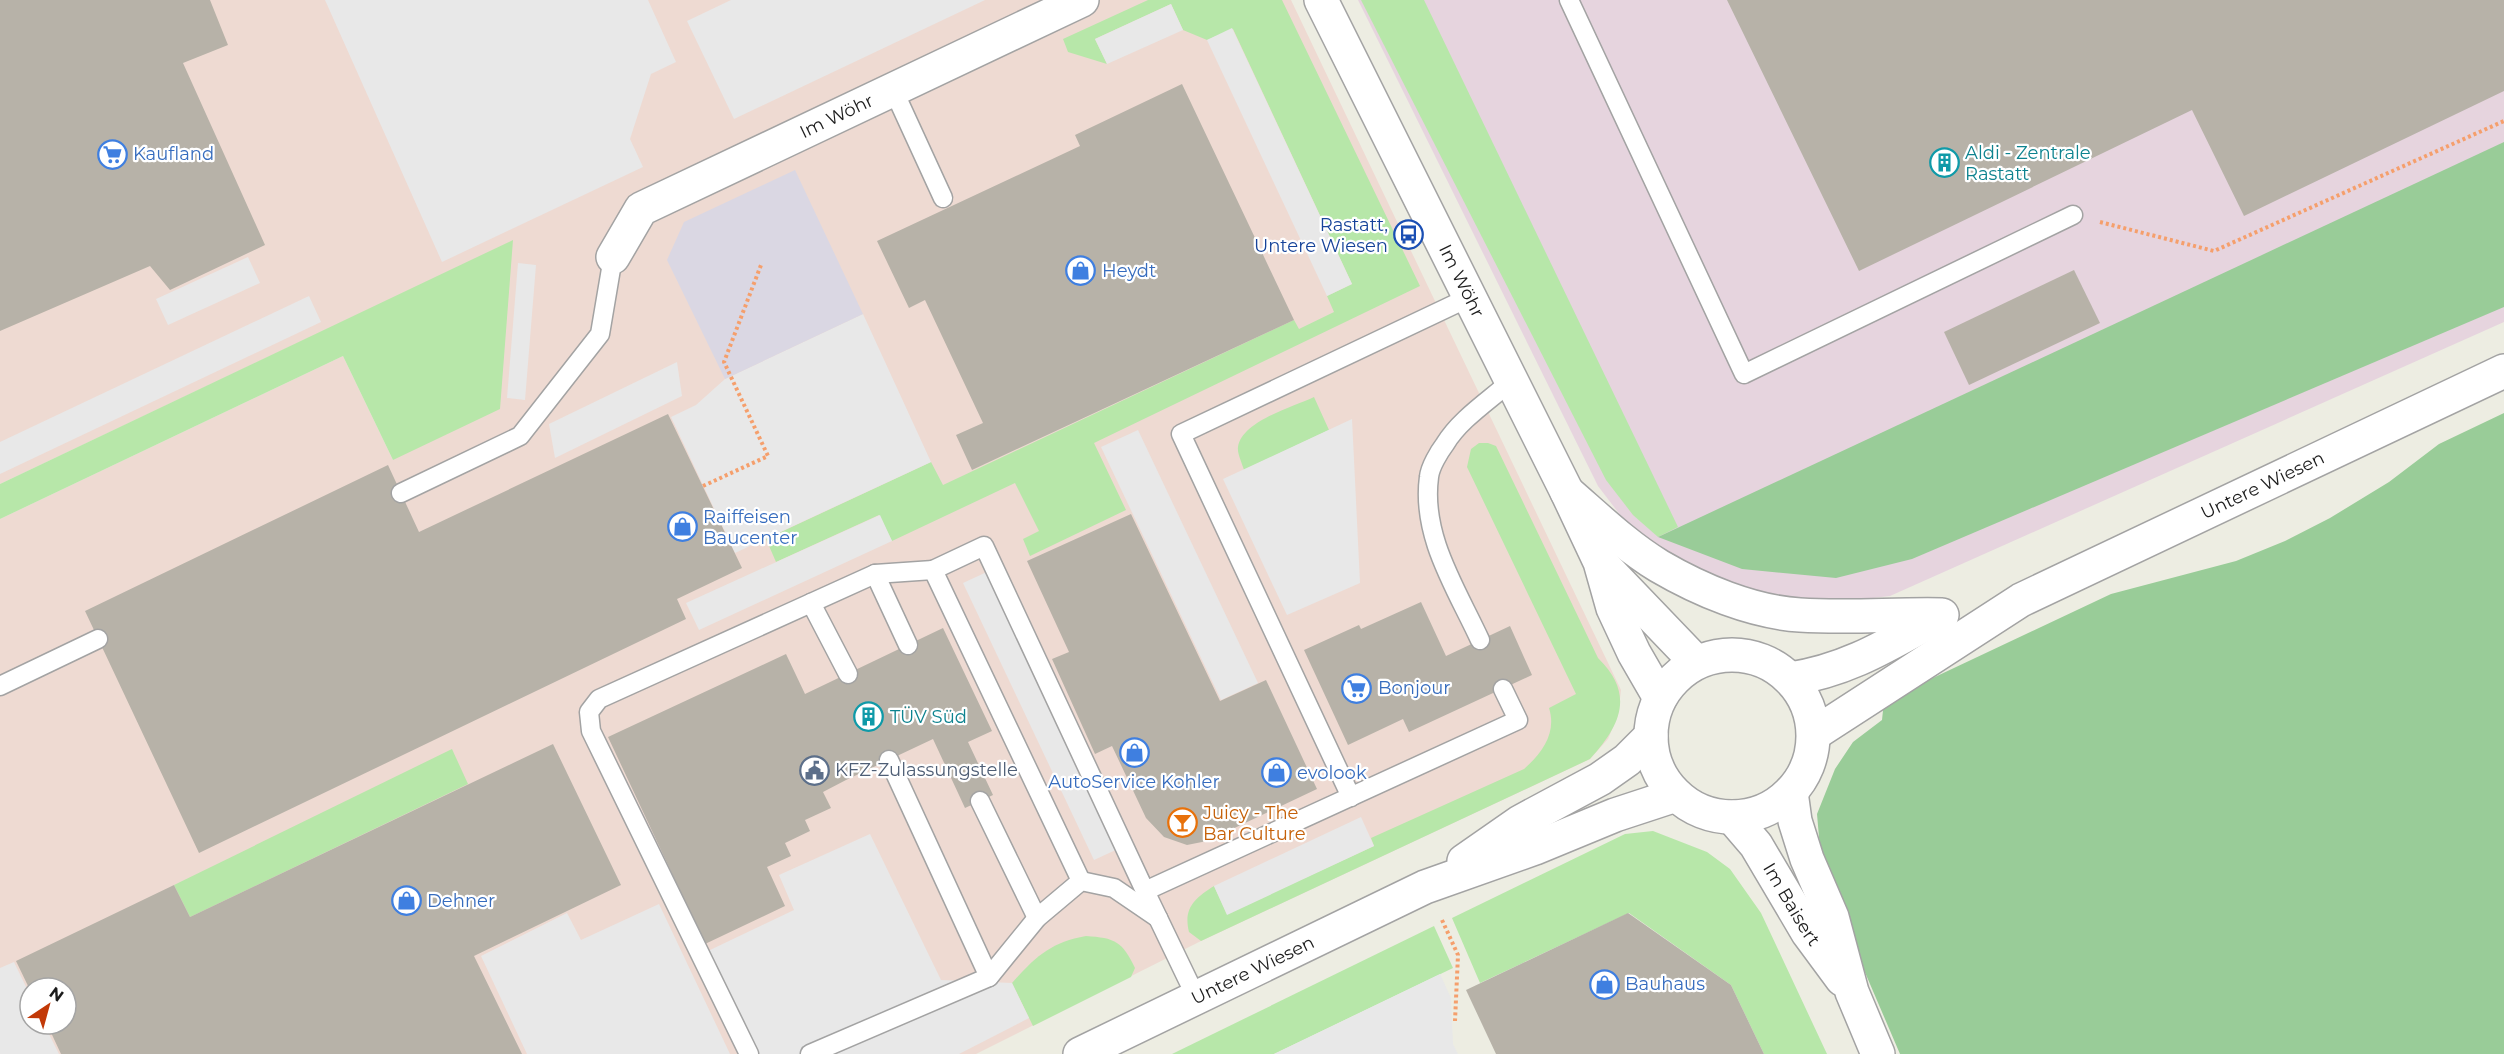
<svg xmlns="http://www.w3.org/2000/svg" width="2504" height="1054" font-family="Montserrat,sans-serif">
<rect width="100%" height="100%" fill="#edede2"/>
<path fill="#eedad2" fill-rule="evenodd" d="M0 0H1291L1621 690 1618 715 1608 739 1590 759 1201 941 976 1054H0V519L343 356 393 460 513 241 0 484ZM30 988H66V1024H30Z"/>
<polygon fill="#e6d4de" points="1358,0 2504,0 2504,322 1890,596 1829,603 1761,597 1692,573 1637,537 1598,486"/>
<g fill="#b7e7a9">
<polygon points="1148,0 1282,0 1420,286 1094,443 1126,510 1030,556 1023,539 1039,531 1015,483 892,541 879,515 776,562 766,539 931,462 943,485 1294,320 1299,329 1334,312 1327,296 1352,284 1233,29 1207,40 1183,30 1171,4 1095,39 1107,64 1068,52 1063,39"/>
<polygon points="1361,0 1424,0 1678,527 1658,537 1633,515 1606,480"/>
<polygon points="513,240 500,409 393,460 343,356 0,519 0,484"/>
<path d="M1314 397 1329 430 1244 470C1242 463 1237 453 1238 447 1242 421 1293 407 1314 397Z"/>
<path d="M1479 443H1488L1496 446 1598 658C1635 694 1621 725 1590 759L1201 941 1189 932C1183 908 1195 898 1214 886L1227 914 1374 846 1371 838 1524 769C1542 753 1557 733 1549 708L1576 694 1467 467 1471 449Z"/>
<polygon points="452,749 468,784 190,917 174,885"/>
<polygon points="1653,831 1707,852 1730,869 1761,913 1827,1054 1764,1054 1731,985 1629,913 1480,983 1452,918 1625,834"/>
<polygon points="1434,926 1453,968 1274,1054 1172,1054"/>
<path d="M1086 936C1115 938 1122 941 1135 968L1131 977 1033 1026 1012 983C1035 957 1051 942 1086 936Z"/>
</g>
<g fill="#99cc98">
<polygon points="2504,142 2504,307 1912,559 1836,578 1742,569 1658,537"/>
<polygon points="2504,413 2504,1054 1900,1054 1822,872 1817,814 1835,769 1853,742 1882,720 1884,701 2111,594 2236,561 2285,541 2330,518 2389,482 2439,444"/>
</g>
<g fill="#e8e8e8">
<polygon points="325,0 648,0 676,62 651,74 630,139 643,167 442,262"/>
<polygon points="731,0 985,0 734,119 687,21"/>
<polygon points="1171,4 1183,30 1107,64 1095,39"/>
<polygon points="1232,28 1352,284 1327,296 1207,40"/>
<polygon points="248,257 260,283 168,325 156,299"/>
<polygon points="518,263 536,265 525,400 507,398"/>
<polygon points="309,296 321,322 0,474 0,442"/>
<polygon points="863,314 931,462 735,553 671,417 696,405 725,379"/>
<polygon points="677,362 682,396 555,458 549,424"/>
<polygon points="1352,419 1360,583 1287,615 1223,479"/>
<polygon points="1138,430 1258,683 1221,700 1101,447"/>
<polygon points="880,515 892,541 699,630 686,603"/>
<polygon points="989,571 1120,848 1094,860 963,583"/>
<polygon points="1361,817 1374,846 1227,915 1214,886"/>
<polygon points="870,834 941,980 1012,983 1029,1018 959,1054 756,1054 708,951 794,910 779,875"/>
<polygon points="659,904 730,1054 527,1054 481,956 567,913 581,940"/>
<polygon points="14,962 30,995 30,1024 44,1024 59,1054 0,1054 0,968"/>
<polygon points="1440,974 1451,998 1453,1044 1458,1054 1274,1054"/>
</g>
<polygon fill="#dad7e3" points="795,170 863,314 725,379 667,260 684,222"/>
<g fill="#b7b2a8">
<polygon points="0,0 210,0 228,45 183,63 265,245 170,290 150,266 0,331"/>
<polygon points="1727,0 2504,0 2504,91 2244,216 2192,110 1859,271"/>
<polygon points="1182,84 1294,320 972,470 956,435 983,423 925,300 909,308 877,241 1080,146 1075,135"/>
<polygon points="2074,270 2100,323 1969,385 1944,332"/>
<polygon points="668,414 742,568 677,599 686,619 199,853 85,611 388,465 419,532"/>
<polygon points="1131,514 1220,701 1266,680 1317,789 1207,841 1187,845 1164,837 1146,818 1112,746 1095,754 1052,659 1069,652 1027,561"/>
<polygon points="1421,602 1446,656 1510,626 1532,675 1409,732 1403,719 1348,745 1304,650 1359,625 1361,629"/>
<polygon points="943,628 992,731 968,742 993,795 965,808 933,739 846,780 823,792 831,808 805,820 810,831 785,843 791,856 767,867 785,906 705,944 608,737 786,654 805,694"/>
<polygon points="553,744 621,885 474,956 522,1054 61,1054 47,1024 66,1024 66,988 29,988 16,961 174,885 190,917"/>
<polygon points="1628,913 1731,985 1764,1054 1496,1054 1466,990"/>
</g>
<g fill="none" stroke-linecap="round" stroke-linejoin="round">
<defs>
<g id="service">
<polyline points="1569,0 1744,374 2073,215"/>
<polyline points="893,89 943,198"/>
<polyline points="401,493 520,436 600,334 613,257"/>
<polyline points="875,574 908,645"/>
<polyline points="811,603 848,674"/>
<path d="M1480 640C1456 588 1421 536 1429 477 1430 467 1439 452 1445 444 1460 419 1490 400 1511 381"/>
<polyline points="0,686 98,639"/>
<polyline points="889,760 989,977"/>
<polyline points="1351,797 1181,434 1470,297"/>
<polyline points="980,801 1037,918"/>
<polyline points="1081,881 933,570 984,546 1145,891"/>
<polyline points="1158,918 1196,997"/>
<polyline points="749,1054 591,731 589,712 599,699 875,574 933,570"/>
<polyline points="810,1054 989,977 1037,918 1081,881 1114,888 1158,918 1145,891 1518,720 1503,689"/>
</g>
<g id="minor">
<path id="s1" d="M1321 0 1567 492 1600 562 1613 608 1634 653 1660 698"/>
<path id="s2" d="M613 257 641 209 1082 0"/>
<polyline points="1601,563 1696,662"/>
<polyline points="1791,792 1795,821 1807,859 1832,917 1852,992 1878,1054"/>
<path id="s3" d="M1732 817 1756 845 1808 933 1842 979"/>
</g>
<g id="tertiary">
<path d="M1567 492C1596 517 1626 546 1659 566 1700 590 1752 612 1800 615 1847 618 1895 614 1942 615"/>
<circle cx="1732" cy="736" r="81"/>
<path d="M1790 679C1849 670 1889 644 1940 616"/>
<path id="s4" d="M1814 734 2021 600 2504 371"/>
<polyline points="1464,861 1520,822 1600,779 1627,760 1651,736"/>
<path id="s5" d="M1080 1054 1425 887 1535 848 1615 815 1676 795"/>
</g>
</defs>
<use href="#service" stroke="#a3a3a3" stroke-width="21"/>
<use href="#minor" stroke="#a3a3a3" stroke-width="36"/>
<use href="#tertiary" stroke="#a3a3a3" stroke-width="36"/>
<g stroke="#f59f6c" stroke-width="4" stroke-dasharray="3 3" stroke-linecap="butt">
<polyline points="2100,222 2214,251 2504,121"/>
<polyline points="703,486 768,456 724,362 761,265"/>
<polyline points="1442,920 1458,955 1455,1021"/>
</g>
<use href="#service" stroke="#fff" stroke-width="18"/>
<use href="#minor" stroke="#fff" stroke-width="33"/>
<use href="#tertiary" stroke="#fff" stroke-width="33"/>
</g>
<defs>
<symbol id="supermarket-ring" viewBox="-11 -11 22 22"><circle r="9.5" fill="#fff" stroke="#3f7fe0" stroke-width="1.5"/><path d="M-6-5.5h2.5l.6 2H6L4.5 2H-2.5L-4.4-4H-6ZM-1.5 3.2a1.3 1.3 0 1 0 .1 0ZM3 3.2a1.3 1.3 0 1 0 .1 0Z" fill="#3f7fe0"/></symbol>
<symbol id="building-ring" viewBox="-11 -11 22 22"><circle r="9.5" fill="#fff" stroke="#0f9aa8" stroke-width="1.5"/><path d="M-4-6H4V6H1V3H-1V6H-4ZM-2.5-4.3h1.7v1.8h-1.7ZM.8-4.3h1.7v1.8H.8ZM-2.5-1h1.7V.8h-1.7ZM.8-1h1.7V.8H.8Z" fill="#0f9aa8"/></symbol>
<symbol id="bus-ring" viewBox="-11 -11 22 22"><circle r="9.5" fill="#fff" stroke="#1a4fb4" stroke-width="1.5"/><path d="M-5-6H5V4H4V6H2V4H-2V6H-4V4H-5ZM-3.5-4V0h7V-4ZM-3.5 1.2v1.5H-2V1.2ZM2 1.2v1.5H3.5V1.2Z" fill="#1a4fb4"/></symbol>
<symbol id="shop-ring" viewBox="-11 -11 22 22"><circle r="9.5" fill="#fff" stroke="#3f7fe0" stroke-width="1.5"/><path d="M-5-2.5h2.3a2.7 3.5 0 0 1 5.4 0H5L5.5 6h-11ZM-1.5-2.5h3a1.5 2.3 0 0 0-3 0Z" fill="#3f7fe0"/></symbol>
<symbol id="civic-ring" viewBox="-11 -11 22 22"><circle r="9.5" fill="#fff" stroke="#5c6f8a" stroke-width="1.5"/><path d="M-.6-6.5H3V-4.5H.6V-3L4-1V1h2V6H-6V1h2V-1L-.6-3ZM-1.2 2.5V6h2.4V2.5Z" fill="#5c6f8a"/></symbol>
<symbol id="bar-ring" viewBox="-11 -11 22 22"><circle r="9.5" fill="#fff" stroke="#e8710a" stroke-width="1.5"/><path d="M-6-5H6L.8 .8V4.5H3.5V6h-7V4.5H-.8V.8Z" fill="#e8710a"/></symbol>
</defs>
<g fill-rule="evenodd">
<use href="#supermarket-ring" x="96" y="138" width="33" height="33"/>
<use href="#building-ring" x="1928" y="146" width="33" height="33"/>
<use href="#bus-ring" x="1392" y="218" width="33" height="33"/>
<use href="#shop-ring" x="1064" y="254" width="33" height="33"/>
<use href="#shop-ring" x="666" y="510" width="33" height="33"/>
<use href="#supermarket-ring" x="1340" y="672" width="33" height="33"/>
<use href="#building-ring" x="852" y="700" width="33" height="33"/>
<use href="#shop-ring" x="1118" y="736" width="33" height="33"/>
<use href="#civic-ring" x="798" y="754" width="33" height="33"/>
<use href="#shop-ring" x="1260" y="756" width="33" height="33"/>
<use href="#bar-ring" x="1166" y="806" width="33" height="33"/>
<use href="#shop-ring" x="390" y="884" width="33" height="33"/>
<use href="#shop-ring" x="1588" y="968" width="33" height="33"/>
</g>
<g text-anchor="middle" dominant-baseline="central" stroke-width="4.5" stroke-linejoin="round" paint-order="stroke">
<g font-size="18" fill="#1c1c1c" stroke="#fff">
<text stroke="none"><textPath href="#s2" startOffset="272">Im Wöhr</textPath></text>
<text stroke="none"><textPath href="#s1" startOffset="314">Im Wöhr</textPath></text>
<text stroke="none"><textPath href="#s4" startOffset="514">Untere Wiesen</textPath></text>
<text stroke="none"><textPath href="#s3" startOffset="106">Im Baisert</textPath></text>
<text stroke="none"><textPath href="#s5" startOffset="192">Untere Wiesen</textPath></text>
</g>
<g font-size="18" fill="#0d838f" stroke="#fff" text-anchor="start">
<text x="1965" y="153">Aldi - Zentrale<tspan x="1965" dy="21">Rastatt</tspan></text>
<text x="890" y="717">TÜV Süd</text>
</g>
<g font-size="18" fill="#366cbe" stroke="#fff" text-anchor="start">
<text x="133" y="154">Kaufland</text>
<text x="1102" y="271">Heydt</text>
<text x="703" y="517">Raiffeisen<tspan x="703" dy="21">Baucenter</tspan></text>
<text x="1378" y="688">Bonjour</text>
<text x="1297" y="773">evolook</text>
<text x="1134" y="782" text-anchor="middle">AutoService Kohler</text>
<text x="427" y="901">Dehner</text>
<text x="1625" y="984">Bauhaus</text>
</g>
<g font-size="18" fill="#164399" stroke="#fff" text-anchor="end">
<text x="1388" y="225">Rastatt,<tspan x="1388" dy="21">Untere Wiesen</tspan></text>
</g>
<g font-size="18" fill="#4e5e75" stroke="#fff" text-anchor="start">
<text x="835" y="770">KFZ-Zulassungstelle</text>
</g>
<g font-size="18" fill="#c56008" stroke="#fff" text-anchor="start">
<text x="1203" y="813">Juicy - The<tspan x="1203" dy="21">Bar Culture</tspan></text>
</g>
</g>
<g transform="translate(48 1006) rotate(36)"><circle r="28" fill="#ffffff" stroke="#a4a4a4" stroke-width="1.5"/>
<path d="M0-4.5L10 22L0 15L-10 22Z" fill="#c23907"/>
<text y="-9" font-size="16" font-weight="bold" text-anchor="middle" fill="#1c1c1c">N</text>
</g>
</svg>
